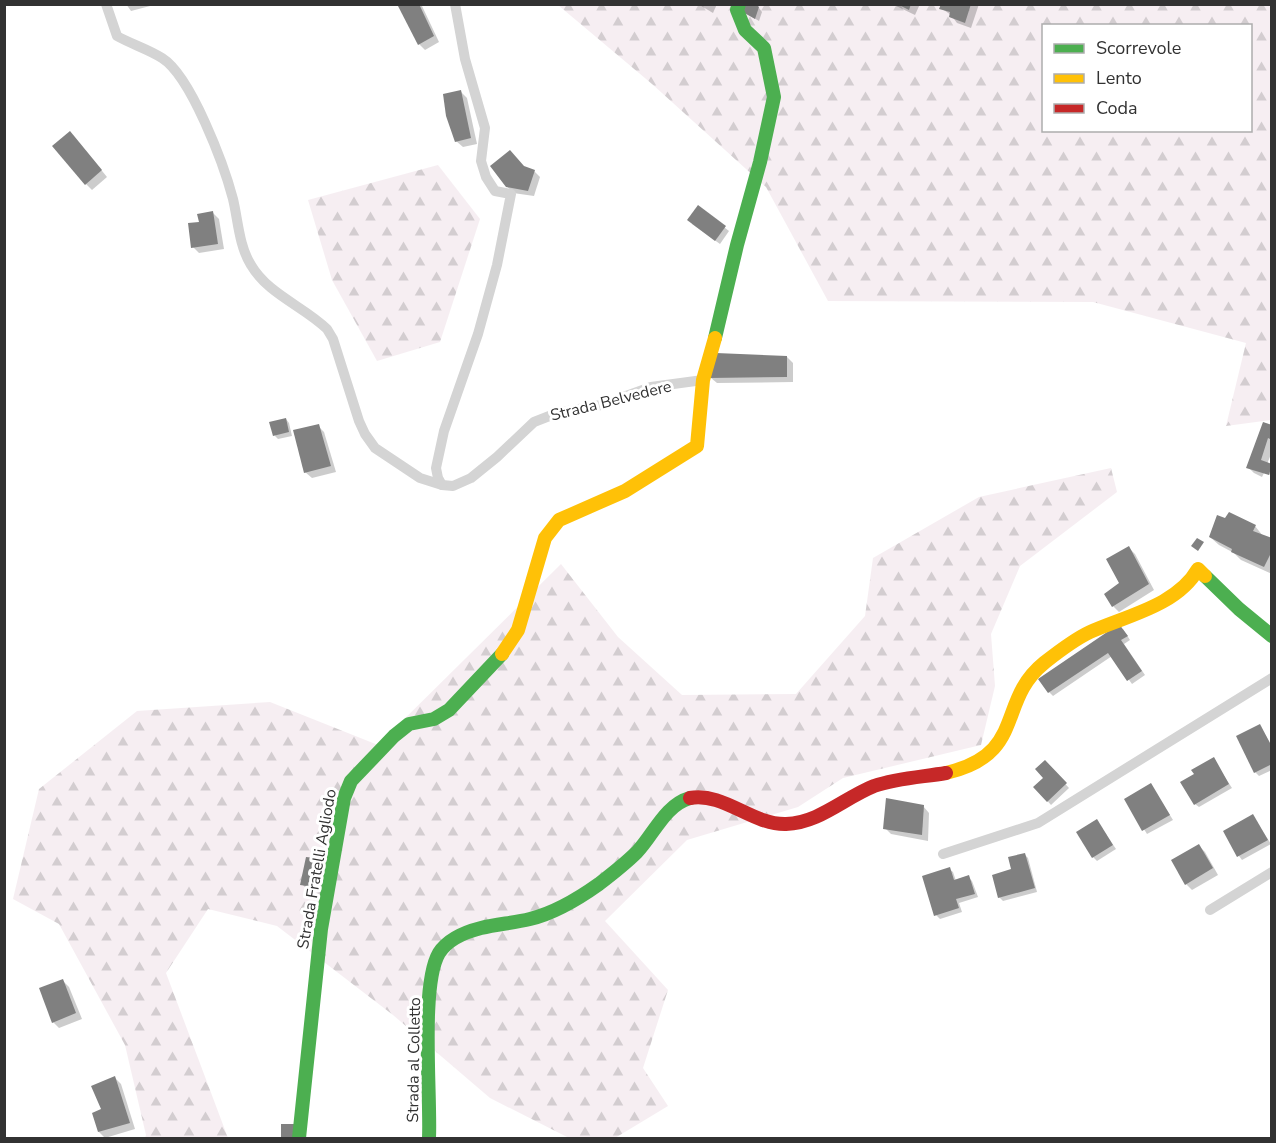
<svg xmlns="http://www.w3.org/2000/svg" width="1276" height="1143" font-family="'Nunito Sans',sans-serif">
<defs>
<pattern id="forest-firs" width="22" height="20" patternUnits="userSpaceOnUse" patternTransform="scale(1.5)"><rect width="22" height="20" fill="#f6eef2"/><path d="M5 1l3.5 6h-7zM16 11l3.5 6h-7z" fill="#d3cdd0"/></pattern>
</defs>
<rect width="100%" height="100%" fill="#fff"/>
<g fill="url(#forest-firs)" fill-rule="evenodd">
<path d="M558 5H1271V420L1226 426 1246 343 1093 302 828 301 766 187 652 84ZM1044 26H1250V130H1044Z"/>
<polygon points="438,165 480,219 440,342 377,361 332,280 308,200"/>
<polygon points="1111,468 1117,492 1020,566 991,634 995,686 981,745 843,778 798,807 687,840 605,921 668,990 643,1068 668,1106 615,1138 569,1138 490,1098 393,1015 277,926 208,909 166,973 228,1138 145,1138 146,1135 125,1045 59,924 13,899 39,789 137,711 270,702 378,745 561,564 618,637 682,695 796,694 865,616 873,558 979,497"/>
</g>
<g fill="#0003">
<polygon points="126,4 154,4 154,5 131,11"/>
<polygon points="405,4 422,6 439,42 425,50 419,44"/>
<polygon points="698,4 717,4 713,13"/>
<polygon points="892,4 920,4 915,15"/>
<polygon points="942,4 979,4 971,28 957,23 951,15 941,8"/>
<polygon points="759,8 762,12 759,21 747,14"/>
<polygon points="461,92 467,98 477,144 463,147 456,141"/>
<polygon points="76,139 107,177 92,190 86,184"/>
<polygon points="534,171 540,177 534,196 513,193 507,186"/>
<polygon points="698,207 729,231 720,244 692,224"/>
<polygon points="213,213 219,219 224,249 199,253 193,247"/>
<polygon points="787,357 793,363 793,382 717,383 711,378"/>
<polygon points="286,419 289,423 292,436 278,439 275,436"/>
<polygon points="318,426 324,432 336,472 312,478 305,472"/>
<polygon points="1272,427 1272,452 1267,464 1272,466 1272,472 1271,475 1264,473 1262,477 1254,473 1248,467"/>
<polygon points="1255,526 1263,536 1272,539 1272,574 1241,560 1234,553 1219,545 1210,537"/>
<polygon points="1129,548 1135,554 1154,590 1119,612 1113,606 1121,584"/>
<polygon points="1123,629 1130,640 1124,644 1145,675 1132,684 1112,656 1053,696 1049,692"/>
<polygon points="1260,726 1272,746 1272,770 1259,776 1255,772"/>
<polygon points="1213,759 1232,788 1199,807 1195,804 1196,775"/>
<polygon points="1045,762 1069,788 1051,805 1035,787 1045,778"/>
<polygon points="1151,785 1173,820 1147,834 1126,800"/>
<polygon points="923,806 929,813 928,841 891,834 885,828"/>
<polygon points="1253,816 1271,844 1242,860 1239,856"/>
<polygon points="1097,821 1116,849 1097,861 1093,857"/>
<polygon points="1199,846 1205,852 1218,875 1192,890 1186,884"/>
<polygon points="1024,854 1028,858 1037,892 1003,901 999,897"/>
<polygon points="324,860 328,864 325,891 306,888 302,884"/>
<polygon points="949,869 953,872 956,881 968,877 972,881 978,897 959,903 962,912 940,919 936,915"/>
<polygon points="63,981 69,987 82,1019 59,1028 53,1022"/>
<polygon points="115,1078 121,1084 135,1129 105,1138 99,1132 103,1110"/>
</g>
<g fill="#808080">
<polygon points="402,4 419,4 434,36 418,45 398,6"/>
<polygon points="743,4 756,4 759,7 755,19 741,11"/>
<polygon points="897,4 911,4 909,10"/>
<polygon points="941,4 971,4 965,23 949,17 950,12 939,9"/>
<polygon points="461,90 471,138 455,142 446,116 443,94"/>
<polygon points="70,131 102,170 85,185 52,146"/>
<polygon points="510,150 524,166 535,170 528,191 506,187 490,166"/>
<polygon points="698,205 726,226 715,241 687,220"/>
<polygon points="213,211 218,244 191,248 188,223 199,222 197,214"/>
<polygon points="716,353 787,356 787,377 709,378"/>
<polygon points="286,418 289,432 273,436 269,422"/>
<polygon points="1263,422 1272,425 1272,440 1268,438 1261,460 1272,464 1269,475 1246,468"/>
<polygon points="319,424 331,466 304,473 293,430"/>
<polygon points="1229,512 1256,525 1253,531 1272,538 1272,551 1264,567 1231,552 1232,549 1209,537 1217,515 1225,518"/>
<polygon points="1197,538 1204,542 1198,551 1191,546"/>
<polygon points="1129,546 1149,584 1112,607 1104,594 1119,583 1106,559"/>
<polygon points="1119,624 1128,636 1121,640 1142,671 1127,681 1108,653 1048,693 1038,679"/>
<polygon points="1260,724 1272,747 1272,764 1254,773 1236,736"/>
<polygon points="1214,757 1229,784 1194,805 1180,782 1194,774 1191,770"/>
<polygon points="1045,760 1067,783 1047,802 1033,787 1043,778 1035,769"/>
<polygon points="1151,783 1170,815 1142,831 1124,799"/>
<polygon points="886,798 924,805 922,835 883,829"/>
<polygon points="1253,814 1268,840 1237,857 1223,831"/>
<polygon points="1097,819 1113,845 1092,858 1076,832"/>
<polygon points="1199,844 1213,868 1185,885 1171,860"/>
<polygon points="1025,853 1035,888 998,898 992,875 1011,869 1008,857"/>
<polygon points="306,857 324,859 321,888 300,885"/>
<polygon points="950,867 954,880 969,875 975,894 956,899 959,908 934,916 922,876"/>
<polygon points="63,979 76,1013 52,1023 39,988"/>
<polygon points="115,1076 130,1123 98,1132 92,1113 101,1109 91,1086"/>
<polygon points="281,1124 295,1124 296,1138 281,1138"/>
</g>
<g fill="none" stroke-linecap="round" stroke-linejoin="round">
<g stroke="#d4d4d4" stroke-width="10">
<path d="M106 4 117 36C131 44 148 49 162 58 191 76 224 165 233 199 238 220 239 246 251 265 268 294 303 306 327 329L333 339 359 421 365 434 375 448 420 478 442 485 453 486 471 478 497 457 534 422 557 413 601 405 651 387 703 380"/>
<polyline points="442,485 438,478 436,468 444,431 478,334 497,265 511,194 495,191 486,177 481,161 485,128 465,59 455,4"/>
<polyline points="943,854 1038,823 1272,678"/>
<polyline points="1210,910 1272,872"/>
</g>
<g stroke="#4caf50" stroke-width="14">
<polyline points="715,338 737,245 760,162 774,97 764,48 745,30 737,10 739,4"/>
<polyline points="1205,576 1239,609 1272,636"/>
<polyline points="299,1138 321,929 344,798 351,781 394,736 409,724 434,719 449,710 502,654"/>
<path d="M429 1138C431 1096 420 985 439 953 448 939 465 932 481 928 497 924 514 923 530 919 555 913 578 899 599 884 612 874 625 864 637 852 654 834 665 805 690 798"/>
</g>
<g stroke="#ffc107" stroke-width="14">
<polyline points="502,654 518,630 545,538 559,520 625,491 697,446 703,380 715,338"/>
<path d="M946 773C1027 754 996 702 1044 663 1058 652 1073 640 1090 632 1125 616 1177 606 1198 569L1205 576"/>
</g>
<path stroke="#c62828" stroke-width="14" d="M690 798C724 792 752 825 786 824 819 823 844 798 874 786 897 778 922 777 946 773"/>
</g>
<g text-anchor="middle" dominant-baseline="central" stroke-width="6" stroke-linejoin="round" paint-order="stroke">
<g font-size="16" fill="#323232" stroke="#fff">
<text transform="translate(611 401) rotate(-14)">Strada Belvedere</text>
<text transform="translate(317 869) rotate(-80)">Strada Fratelli Agliodo</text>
<text transform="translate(414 1060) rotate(-89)">Strada al Colletto</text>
</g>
</g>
<rect width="1276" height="1143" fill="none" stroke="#323232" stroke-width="12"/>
<rect x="1042" y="24" width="210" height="108" fill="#ffffff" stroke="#adadad" stroke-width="1.5"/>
<rect x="1054" y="44" width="30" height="9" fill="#4caf50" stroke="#adadad" stroke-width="1.5"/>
<text x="1096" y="54" font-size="18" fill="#323232">Scorrevole</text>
<rect x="1054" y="74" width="30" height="9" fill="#ffc107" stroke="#adadad" stroke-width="1.5"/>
<text x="1096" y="84" font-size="18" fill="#323232">Lento</text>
<rect x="1054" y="104" width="30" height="9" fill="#c62828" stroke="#adadad" stroke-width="1.5"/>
<text x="1096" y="114" font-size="18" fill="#323232">Coda</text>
</svg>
